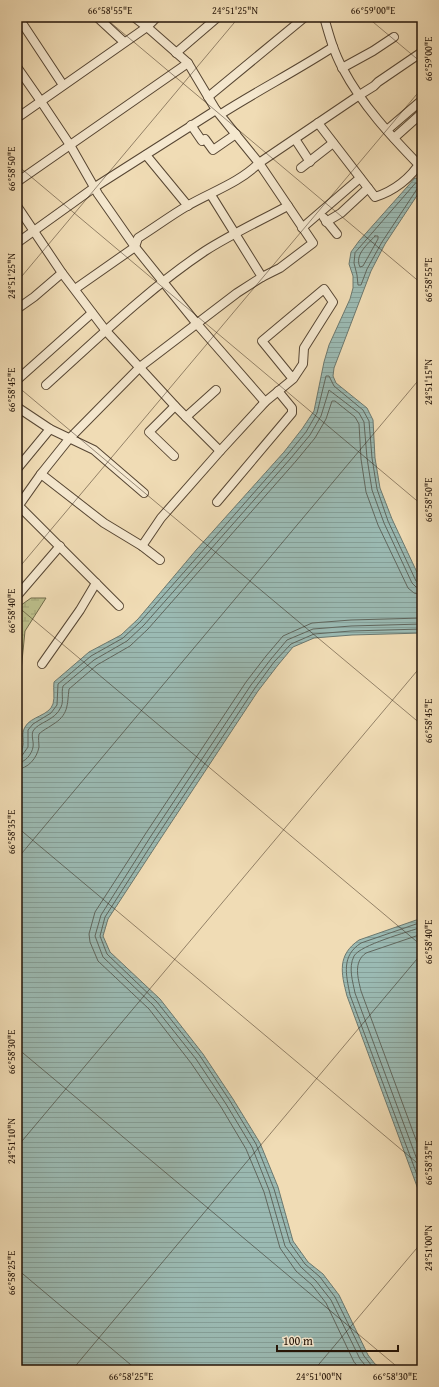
<svg xmlns="http://www.w3.org/2000/svg" width="439" height="1387" font-family="'Gentium Book Plus',serif">
<defs>
<pattern id="wetland-marsh" width="20" height="14" patternUnits="userSpaceOnUse"><rect width="20" height="14" fill="#bcbf8b"/><path d="M1 5h8M5 5V1M11 12h8M15 12V8" fill="none" stroke="#a1a376"/></pattern>
<pattern id="water-rules" width="6" height="5" patternUnits="userSpaceOnUse"><rect width="6" height="5" fill="#9bbab3"/><path d="M0 2.5h6" fill="none" stroke="#859f98"/></pattern>
</defs>
<rect width="100%" height="100%" fill="#f0dcb5"/>
<filter id="stains"><feTurbulence type="fractalNoise" baseFrequency=".005" numOctaves="4"/><feColorMatrix values="0 0 0 0 .2 0 0 0 0 .09 0 0 0 0 .02 0 0 0 .5 -.17"/></filter>
<radialGradient id="worn" r=".72"><stop offset=".6" stop-color="#630" stop-opacity="0"/><stop offset="1" stop-color="#630" stop-opacity=".3"/></radialGradient>
<polygon fill="url(#wetland-marsh)" stroke="#706a4a" points="31,598 46,598 25,631 21,671 17,673 17,608"/>
<g fill="url(#water-rules)" stroke="#6b786f">
<path d="M415 178 419 179 422 182V188L385 244 371 271 334 368 333 376 336 383 367 408 373 420 375 458 380 488 392 519 422 583V633L352 635 314 638 293 647 278 665 258 691 159 841 108 919 103 936 110 952 160 999 203 1054 233 1099 260 1143 278 1187 293 1241 308 1262 323 1274 339 1295 368 1355 375 1364 385 1370H17V756C29 743 19 738 25 727 31 716 49 716 53 704 55 697 53 689 54 682L89 652 121 635 138 619 197 549 284 452 302 429 314 411 324 362 329 345 350 299 353 288V276L349 264 351 252 359 241Z"/>
<path d="M422 918V1200L347 996C341 973 337 955 359 940Z"/>
</g>
<g fill="none" stroke-linecap="round" stroke-linejoin="round">
<g stroke="#60675e" stroke-width="1">
<polygon points="416,183 419,184 419,186 382,242 367,269 361,285 358,285 357,275 354,263 355,253"/>
<path d="M375 236H378V239L363 266 360 267C354 255 368 244 375 236Z"/>
<polyline points="17,758 21,757 28,747 28,730 33,724 51,713 57,705 58,684 91,656 123,638 140,622 288,454 306,432 317,413 326,376 329,376 334,386 363,410 369,421 372,458 377,489 388,521 416,581 419,583 422,584"/>
<path d="M17 763C25 763 32 754 33 747 34 742 31 736 33 731 38 722 55 721 61 707 64 701 61 693 63 686L94 660 127 641 144 625 291 458 310 435 321 416 329 390 359 413 364 422 367 458 372 490 384 523 412 583 416 587 422 589"/>
<path d="M17 769C28 769 37 758 39 747 39 743 38 738 39 734 43 730 48 728 52 725 69 715 67 705 69 689L97 665 130 646 148 629 296 461 315 438 326 419 332 401H335L355 417 359 424 361 459 366 492 378 525 408 588 414 593 422 595"/>
<path d="M422 922 361 943C341 956 346 974 350 995L422 1188"/>
<path d="M422 927C408 932 360 945 354 956 348 968 353 982 355 993L422 1173"/>
<path d="M422 934 366 953C353 962 358 978 361 991L422 1156"/>
<polyline points="361,1370 354,1362 326,1303 312,1285 296,1271 280,1248 264,1192 246,1149 221,1107 191,1063 149,1009 98,961 90,942 89,934 95,912 146,833 246,682 266,656 283,636 312,623 351,620 422,618"/>
<polyline points="369,1370 360,1359 331,1300 316,1281 301,1267 285,1246 269,1190 252,1147 226,1104 196,1059 153,1005 103,957 95,936 101,915 151,836 251,685 271,659 287,640 313,629 351,626 422,624"/>
<polyline points="378,1370 372,1366 364,1356 335,1297 320,1277 305,1264 290,1243 274,1189 256,1144 230,1101 200,1056 157,1002 107,954 100,936 105,917 155,839 255,688 274,662 291,644 314,634 351,631 422,629"/>
</g>
<defs>
<g id="minor">
<polyline points="18,17 63,85"/>
<polyline points="97,17 124,42"/>
<path d="M324 17C329 35 334 53 343 69 362 105 391 136 419 165"/>
<polyline points="176,53 218,17"/>
<polyline points="17,67 40,100 70,145 98,194 135,247 197,324 265,402"/>
<polyline points="342,68 373,51 394,37"/>
<polyline points="208,97 305,17"/>
<path d="M221 114C257 91 296 71 333 47"/>
<polyline points="17,118 147,27 157,17"/>
<path d="M318 123 375 197C394 191 411 178 421 161"/>
<polyline points="191,125 202,141 205,139 213,150 236,134"/>
<polyline points="387,130 422,100"/>
<polyline points="394,138 422,113"/>
<polyline points="295,139 310,162"/>
<polyline points="146,155 188,206"/>
<polyline points="301,168 333,143"/>
<polyline points="17,182 188,63"/>
<polyline points="211,195 262,277"/>
<polyline points="17,206 62,273 106,331 175,406 220,451"/>
<polyline points="324,218 337,234"/>
<polyline points="326,222 341,213 368,188"/>
<polyline points="302,228 360,178"/>
<polyline points="17,243 95,187 216,110"/>
<path d="M75 289 135 247 138 238C154 228 170 216 187 206 211 192 239 183 259 163L358 96 374 86 378 82 422 52"/>
<polyline points="17,309 34,297 62,273"/>
<polyline points="17,380 92,313"/>
<path d="M46 385C96 340 148 289 205 251 230 235 261 220 288 206"/>
<polyline points="17,407 50,429 94,450 144,493"/>
<polyline points="186,417 216,390"/>
<polyline points="174,456 149,432 175,406"/>
<polyline points="17,469 50,429"/>
<polyline points="41,474 104,523 142,546 160,560"/>
<polyline points="217,502 292,413 292,408 278,391"/>
<polyline points="17,504 119,606"/>
<polyline points="17,508 41,474 69,439 140,367 237,293 262,277 280,268 313,243 259,163 216,110 188,63 147,27 134,17"/>
<polyline points="142,546 161,518 220,451 265,402 293,379 303,364 304,348 333,302 324,289 262,341 293,379"/>
<polyline points="17,596 60,546"/>
<polyline points="42,664 80,610 96,583"/>
</g>
</defs>
<use href="#minor" stroke="#574633" stroke-width="10"/>
<use href="#minor" stroke="#f5e8cf" stroke-width="8"/>
</g>
<path fill="none" stroke="#241408" stroke-width="1" stroke-opacity="0.45" d="M104 17 422 284M367 17 422 63M17 165 422 505M17 282 239 17M17 386 422 725M17 570 422 88M17 606 422 946M17 827 422 1167M17 859 422 376M17 1048 401 1370M17 1147 422 665M17 1269 137 1370M72 1370 422 953M314 1370 422 1242"/>
<rect width="439" height="1387" fill="none" stroke="#f0dcb5" stroke-width="44"/>
<path d="M277 1345v6h121v-6" fill="none" stroke="#241408" stroke-width="2"/>
<text x="283" y="1345" font-size="12" fill="#241408" stroke="#f5e8cf" stroke-width="3" paint-order="stroke">100 m</text>
<rect x="22" y="22" width="395" height="1343" fill="none" stroke="#241408" stroke-width="1.5"/>
<g font-size="10" text-anchor="middle" fill="#241408">
<text x="110" y="14">66°58'55"E</text>
<text x="235" y="14">24°51'25"N</text>
<text x="373" y="14">66°59'00"E</text>
<text transform="translate(428 59) rotate(-90)" y="4">66°59'00"E</text>
<text transform="translate(11 169) rotate(-90)" y="4">66°58'50"E</text>
<text transform="translate(11 276) rotate(-90)" y="4">24°51'25"N</text>
<text transform="translate(428 280) rotate(-90)" y="4">66°58'55"E</text>
<text transform="translate(428 382) rotate(-90)" y="4">24°51'15"N</text>
<text transform="translate(11 390) rotate(-90)" y="4">66°58'45"E</text>
<text transform="translate(428 500) rotate(-90)" y="4">66°58'50"E</text>
<text transform="translate(11 611) rotate(-90)" y="4">66°58'40"E</text>
<text transform="translate(428 721) rotate(-90)" y="4">66°58'45"E</text>
<text transform="translate(11 832) rotate(-90)" y="4">66°58'35"E</text>
<text transform="translate(428 942) rotate(-90)" y="4">66°58'40"E</text>
<text transform="translate(11 1052) rotate(-90)" y="4">66°58'30"E</text>
<text transform="translate(11 1141) rotate(-90)" y="4">24°51'10"N</text>
<text transform="translate(428 1163) rotate(-90)" y="4">66°58'35"E</text>
<text transform="translate(428 1248) rotate(-90)" y="4">24°51'00"N</text>
<text transform="translate(11 1273) rotate(-90)" y="4">66°58'25"E</text>
<text x="131" y="1380">66°58'25"E</text>
<text x="319" y="1380">24°51'00"N</text>
<text x="395" y="1380">66°58'30"E</text>
</g>
<rect width="100%" height="100%" filter="url(#stains)"/>
<rect width="100%" height="100%" fill="url(#worn)"/>
</svg>
